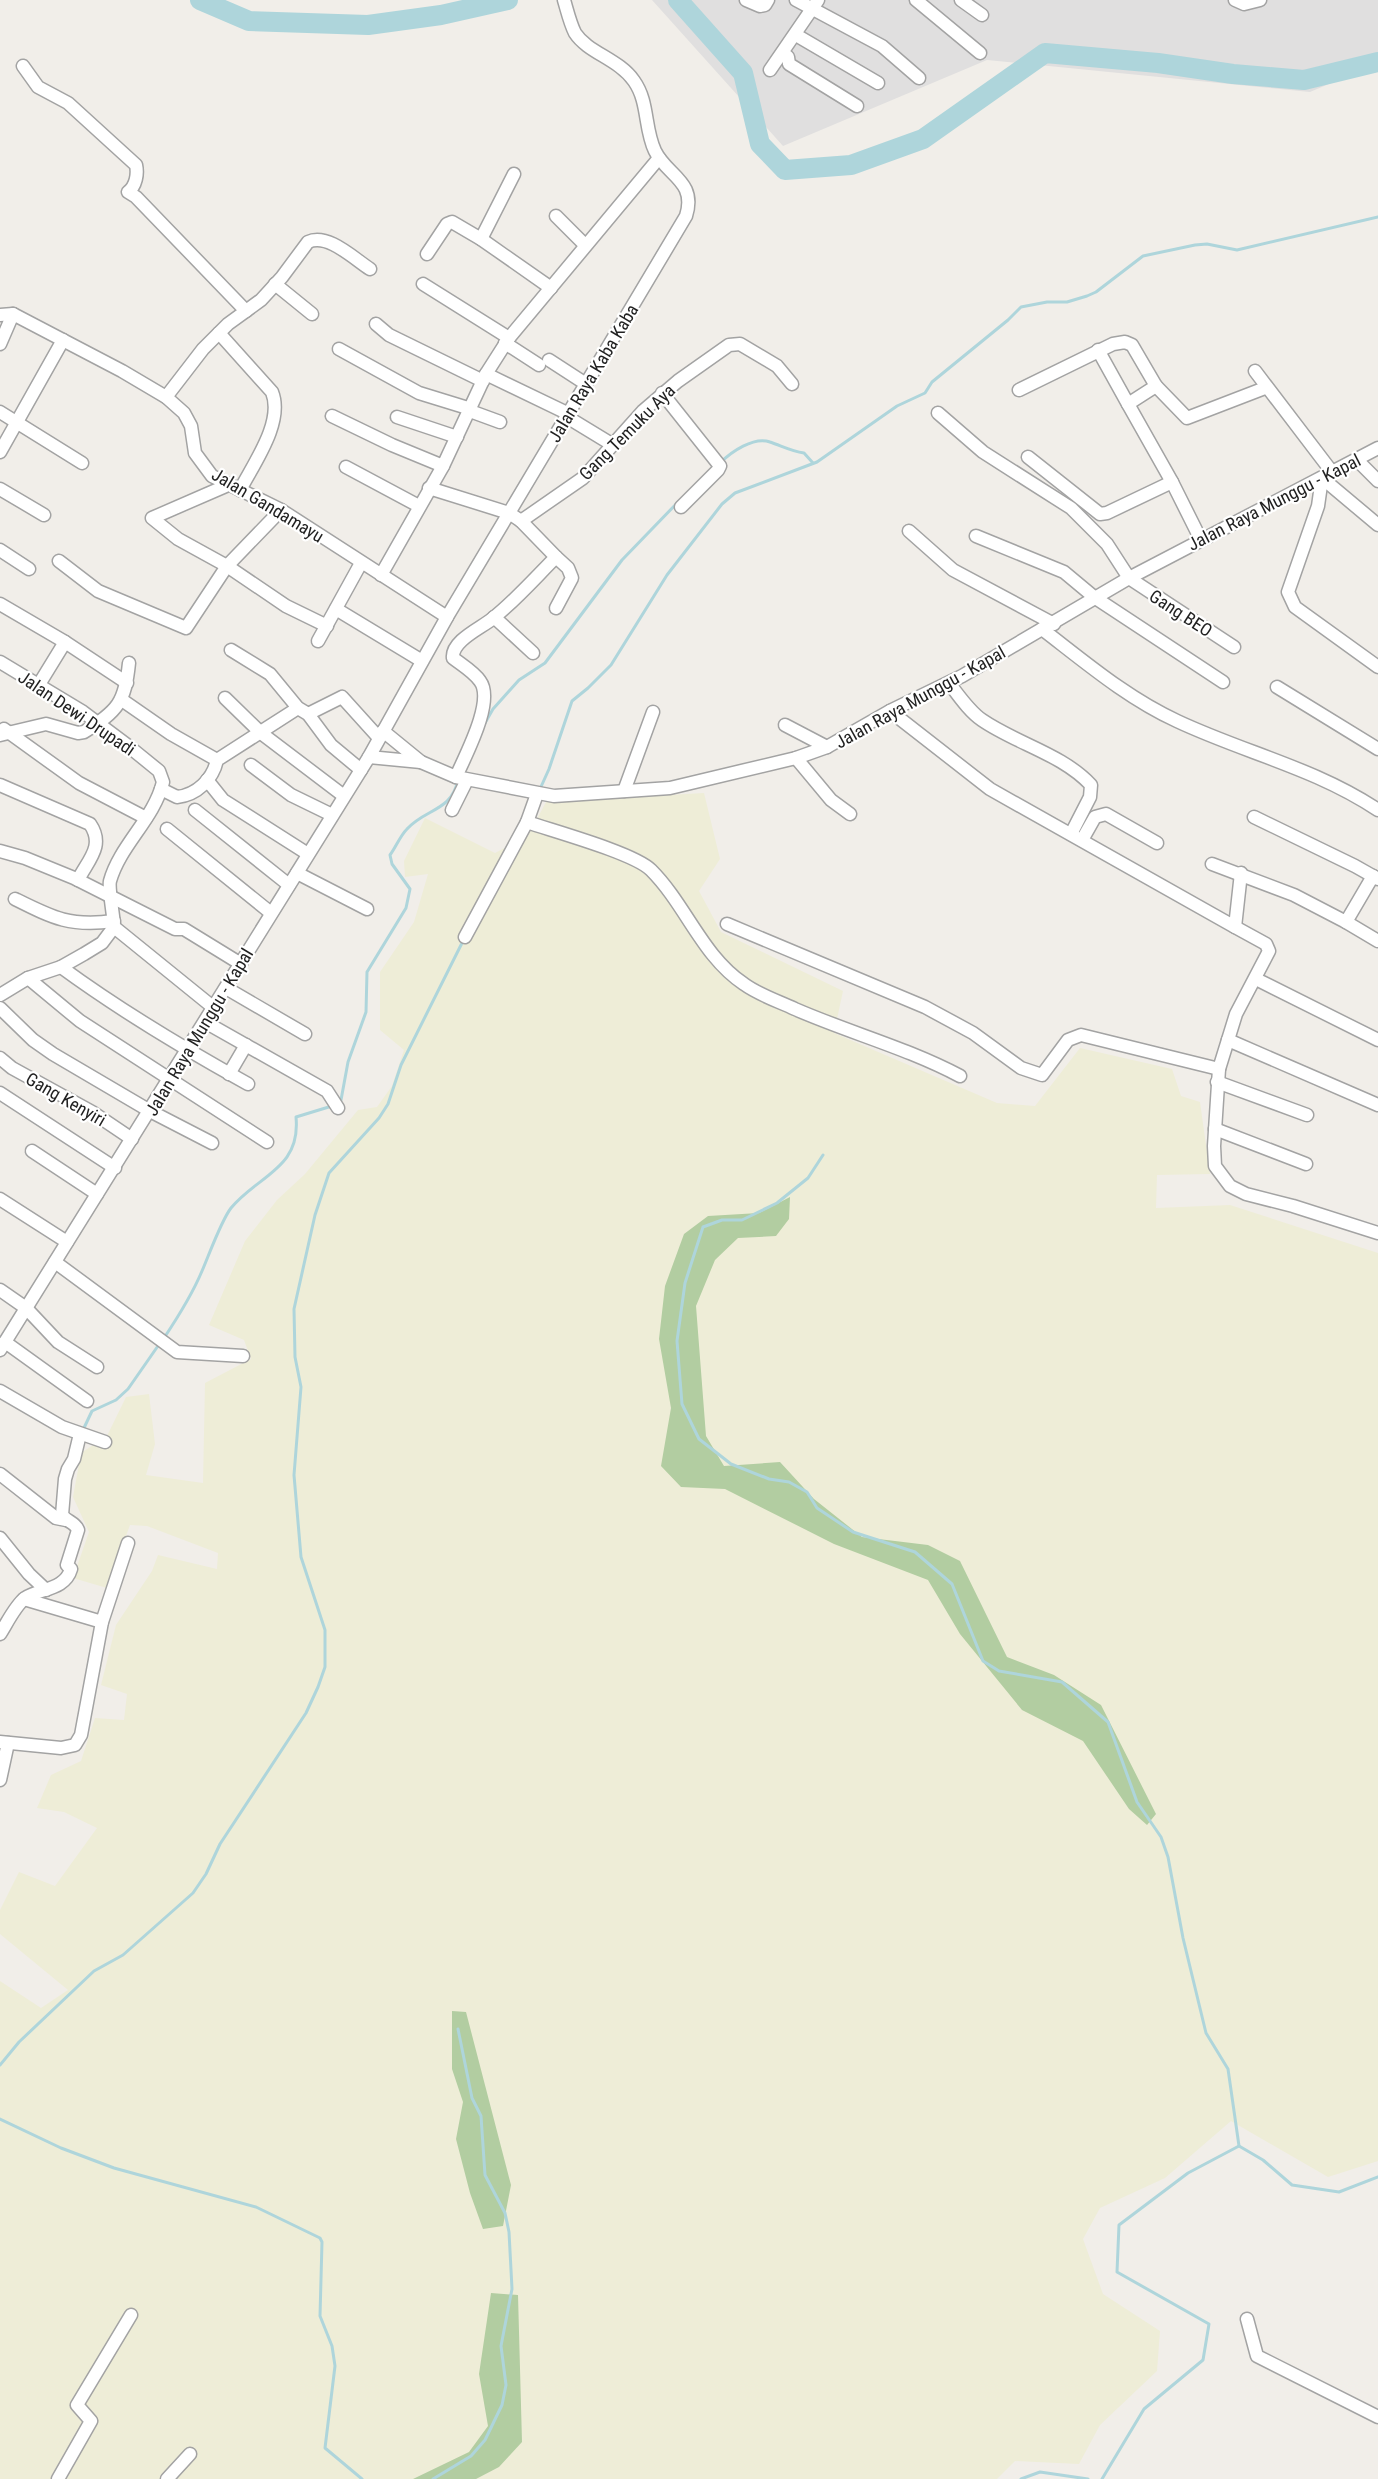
<svg xmlns="http://www.w3.org/2000/svg" width="1378" height="2479" font-family="'Roboto Condensed',sans-serif">
<rect width="100%" height="100%" fill="#f1eee9"/>
<polygon fill="#e0dfdf" points="652,0 1378,0 1378,63 1310,92 987,60 783,146"/>
<polygon fill="#eeedd7" points="704,793 720,859 699,891 721,932 843,991 834,1033 997,1103 1035,1106 1080,1048 1172,1069 1181,1096 1200,1102 1210,1174 1157,1175 1156,1208 1230,1205 1378,1253 1378,2161 1328,2177 1231,2121 1165,2178 1100,2208 1083,2239 1103,2294 1160,2331 1157,2371 1100,2425 1079,2464 1015,2461 997,2479 0,2479 0,1981 41,2008 68,1990 0,1934 0,1910 19,1872 55,1886 97,1828 64,1812 37,1808 51,1775 81,1761 95,1718 124,1720 127,1694 101,1685 116,1625 152,1571 158,1555 217,1569 218,1553 147,1526 130,1525 107,1588 73,1578 89,1532 73,1497 81,1453 107,1436 126,1397 149,1394 155,1444 146,1475 203,1483 205,1383 251,1359 244,1340 209,1325 245,1241 277,1200 305,1174 358,1110 377,1107 392,1086 404,1050 380,1030 380,972 414,922 428,874 405,877 404,861 425,818 495,853 528,836 546,802"/>
<g fill="#b2cda1">
<polygon points="790,1197 789,1219 776,1236 738,1238 715,1260 696,1306 706,1436 724,1466 780,1462 814,1499 862,1537 928,1545 960,1561 1007,1657 1054,1675 1101,1705 1156,1814 1147,1825 1129,1809 1083,1741 1022,1710 960,1634 928,1580 834,1544 725,1489 681,1487 661,1466 671,1408 659,1339 665,1286 684,1234 708,1216 759,1213"/>
<polygon points="452,2011 466,2012 511,2185 503,2226 483,2229 470,2193 456,2139 463,2102 452,2069"/>
<polygon points="491,2293 518,2295 522,2442 499,2467 476,2479 413,2479 469,2452 488,2426 479,2374"/>
</g>
<g fill="none" stroke-linecap="round" stroke-linejoin="round">
<g stroke="#aed5db" stroke-width="3">
<path d="M720 463C731 452 754 436 770 442 782 446 791 451 804 453L813 463"/>
<polyline points="485,723 493,709 519,680 545,663 622,560 679,501"/>
<polyline points="540,789 549,769 572,701 588,688 611,665 667,575 722,504 735,493 817,462 897,406 925,393 932,382 1008,320 1021,307 1047,302 1067,302 1087,296 1096,292 1143,256 1195,245 1207,244 1237,250 1378,217"/>
<path d="M337 1102 341 1100 348 1062 366 1012 367 972 406 908 410 889 392 864 390 855C396 847 400 836 407 829 426 808 451 812 458 780"/>
<polyline points="823,1155 808,1178 777,1203 742,1220 722,1220 703,1227 685,1283 677,1341 682,1404 699,1439 731,1464 769,1479 789,1482 807,1492 817,1508 853,1532 915,1552 952,1584 983,1661 999,1671 1062,1682 1108,1722 1137,1802 1161,1837 1168,1857 1183,1938 1206,2033 1228,2069 1239,2146"/>
<path d="M164 1338C178 1317 192 1295 202 1271 209 1255 221 1221 231 1208 258 1175 301 1169 296 1117L332 1106"/>
<polyline points="83,1430 92,1411 116,1400 128,1389 160,1343"/>
<polyline points="0,2065 19,2042 94,1971 123,1955 193,1893 206,1874 220,1844 306,1713 318,1687 325,1667 325,1630 301,1557 294,1475 301,1387 295,1357 294,1309 315,1215 329,1173 379,1118 388,1104 401,1065 464,939"/>
<polyline points="0,2119 61,2148 114,2168 256,2207 320,2238 322,2242 320,2316 332,2346 335,2366 325,2448 362,2479"/>
<polyline points="433,2479 471,2456 485,2440 502,2405 506,2385 501,2346 512,2289 509,2232 505,2213 485,2175 481,2116 472,2098 458,2029"/>
<polyline points="1021,2479 1040,2472 1088,2479"/>
<polyline points="1102,2479 1144,2409 1203,2360 1209,2324 1117,2272 1119,2225 1188,2173 1239,2146 1263,2160 1292,2185 1339,2192 1378,2177"/>
</g>
<g stroke="#aed5db" stroke-width="20">
<polyline points="200,0 249,21 368,25 441,15 508,0"/>
<polyline points="678,0 743,73 760,144 785,170 851,165 923,139 1045,53 1158,63 1233,74 1304,80 1378,62"/>
</g>
<defs>
<g id="minor">
<polyline points="746,0 760,6 765,5 768,0"/>
<polyline points="796,0 882,46 919,78"/>
<polyline points="916,0 980,53"/>
<polyline points="961,0 982,15"/>
<polyline points="1235,0 1244,4 1260,0"/>
<polyline points="796,35 878,83"/>
<polyline points="783,53 788,57 789,64 857,106"/>
<path d="M23 66 38 87 68 103 136 165C138 174 136 186 128 192L136 197 246 311"/>
<polyline points="770,70 818,0"/>
<polyline points="556,216 585,245"/>
<polyline points="481,239 514,174"/>
<polyline points="427,254 447,224 452,222 481,239 551,288"/>
<polyline points="275,284 312,314"/>
<polyline points="423,284 509,338"/>
<polyline points="0,315 13,314 122,371 166,397 184,413 191,426 195,453 212,476 281,510 447,617"/>
<polyline points="376,324 389,335 483,381"/>
<path d="M219 333 272 392C284 422 254 463 240 490"/>
<polyline points="505,343 539,365"/>
<polyline points="0,344 13,314"/>
<polyline points="339,349 419,393 471,409"/>
<polyline points="1098,350 1128,404"/>
<polyline points="549,360 586,384"/>
<polyline points="1255,371 1332,472"/>
<polyline points="486,374 569,414"/>
<polyline points="1156,386 1187,418 1265,388"/>
<polyline points="1019,390 1113,344 1125,342 1132,345 1156,386 1128,404 1172,482 1201,540"/>
<polyline points="662,393 720,466 718,470 681,507"/>
<path d="M166 397 203 349 228 324 261 300 282 277 308 242C328 233 353 258 370 269"/>
<polyline points="470,411 500,422"/>
<polyline points="0,412 82,463"/>
<polyline points="938,413 983,452 1071,508 1107,544 1129,578 1234,647"/>
<polyline points="332,416 392,445 443,466"/>
<polyline points="397,417 457,437"/>
<polyline points="567,417 613,445"/>
<polyline points="0,452 63,340"/>
<polyline points="1028,457 1100,514 1107,513 1172,482"/>
<polyline points="1357,460 1378,481"/>
<polyline points="346,467 419,506"/>
<polyline points="1322,478 1318,506 1288,592 1295,607 1378,667"/>
<polyline points="1322,478 1378,525"/>
<polyline points="228,485 152,518 178,539 227,566 286,606 327,626"/>
<polyline points="429,488 509,513 521,521 583,478 643,411 678,381 729,345 740,344 777,366 792,384"/>
<polyline points="0,489 44,515"/>
<polyline points="909,531 953,570 1054,624"/>
<polyline points="976,536 1064,572 1094,597 1223,682"/>
<polyline points="0,550 29,569"/>
<polyline points="556,557 568,568 572,578 556,608"/>
<polyline points="59,561 98,591 186,628 227,566 281,510"/>
<polyline points="381,575 443,466 486,374 509,338 659,158"/>
<polyline points="0,604 65,642 127,683"/>
<polyline points="336,609 422,661"/>
<polyline points="494,617 533,653"/>
<path d="M1042 629C1085 662 1127 698 1177 721 1245 753 1315 768 1378 810"/>
<polyline points="318,641 361,563"/>
<polyline points="231,650 270,674 298,708 308,714 331,745 361,770"/>
<path d="M0 662 83 712 127 745 159 771 163 782C154 819 120 845 110 881 108 888 114 917 114 927L102 943 84 954 61 967 28 978 0 995"/>
<path d="M949 683C959 696 969 711 982 720 1017 744 1062 754 1091 785L1090 797 1071 834"/>
<polyline points="38,686 65,642"/>
<polyline points="1277,687 1378,749"/>
<polyline points="225,698 261,733 344,796"/>
<polyline points="122,700 171,734 217,760"/>
<polyline points="890,711 990,789 1235,927 1241,873"/>
<polyline points="308,714 342,697 379,738"/>
<polyline points="785,725 827,747"/>
<polyline points="4,729 79,783 146,818"/>
<polyline points="383,731 421,762 456,777 554,796 670,788 796,758 827,747 890,711 962,676 1129,578 1378,448"/>
<path d="M0 735 46 724 78 733 84 732C118 711 125 702 129 663"/>
<polyline points="369,757 421,762"/>
<polyline points="796,758 831,800 850,814"/>
<polyline points="251,765 291,795 332,815"/>
<path d="M456 777C465 756 495 701 480 681 474 672 462 665 453 658 451 641 481 628 492 619 515 601 535 578 556 557L521 521"/>
<polyline points="207,780 223,800 308,854"/>
<path d="M0 785 90 824C105 846 88 860 78 880"/>
<path d="M161 789 177 797C197 795 213 779 217 760L298 708"/>
<polyline points="624,791 653,712"/>
<polyline points="195,810 289,885"/>
<polyline points="452,810 467,780"/>
<polyline points="1254,817 1355,866 1378,879"/>
<path d="M527 822C553 831 634 853 651 870 686 905 702 956 744 984 759 995 778 1001 795 1009 850 1033 907 1048 960 1076"/>
<polyline points="167,829 271,913"/>
<polyline points="1082,840 1095,817 1106,814 1157,843"/>
<polyline points="0,851 25,858 74,878 175,929 184,929 241,964"/>
<polyline points="1212,864 1294,895 1346,922 1373,876"/>
<polyline points="297,873 367,909"/>
<path d="M15 899C53 918 70 927 114 921"/>
<polyline points="1346,922 1378,941"/>
<polyline points="727,924 925,1007 973,1033 1021,1068 1042,1075 1068,1040 1081,1035 1219,1069"/>
<polyline points="114,927 214,1008"/>
<polyline points="1235,927 1266,944 1269,951 1236,1014 1219,1069 1214,1146 1215,1166 1230,1186 1246,1194 1293,1206 1378,1233"/>
<polyline points="465,937 527,822 537,794"/>
<path d="M61 967C121 1011 183 1048 248 1084"/>
<polyline points="28,978 80,1021 267,1142"/>
<polyline points="1256,979 1378,1040"/>
<polyline points="226,988 305,1034"/>
<polyline points="0,1008 33,1040 53,1054 150,1111 212,1143"/>
<polyline points="205,1022 327,1091 338,1108"/>
<polyline points="1228,1040 1378,1105"/>
<polyline points="0,1058 12,1068 92,1112 132,1139"/>
<polyline points="229,1074 246,1045"/>
<polyline points="1217,1082 1307,1115"/>
<polyline points="0,1093 115,1168"/>
<polyline points="1215,1129 1306,1164"/>
<polyline points="32,1151 97,1194"/>
<polyline points="0,1199 67,1242"/>
<polyline points="55,1262 177,1352 243,1356"/>
<polyline points="0,1290 26,1308 58,1342 97,1367"/>
<polyline points="5,1342 87,1401"/>
<path d="M0 1350 369 757 447 617 686 216C697 181 667 176 655 151 644 128 649 102 634 81 619 59 588 53 575 33 570 23 567 10 564 0"/>
<polyline points="0,1391 62,1427 105,1442"/>
<polyline points="0,1474 56,1518 66,1520"/>
<polyline points="0,1538 29,1574 46,1590"/>
<polyline points="24,1599 102,1622"/>
<path d="M0 1634C7 1623 15 1606 25 1598 41 1588 65 1590 71 1569L67 1565 78 1530C75 1522 67 1522 62 1515L65 1479 68 1469 74 1459 80 1434"/>
<polyline points="0,1742 61,1748 75,1745 81,1735 102,1622 128,1543"/>
<polyline points="0,1780 8,1743"/>
<polyline points="1247,2319 1257,2356 1378,2417"/>
<polyline points="58,2479 91,2421 77,2405 131,2315"/>
<polyline points="167,2479 190,2454"/>
</g>
</defs>
<use href="#minor" stroke="#a3a3a3" stroke-width="15"/>
<use href="#minor" stroke="#fff" stroke-width="12"/>
</g>
<g text-anchor="middle" dominant-baseline="central" stroke-width="4.5" stroke-linejoin="round" paint-order="stroke">
<g font-size="18" fill="#222" stroke="#fff">
<text transform="translate(593 373) rotate(-59)">Jalan Raya Kaba Kaba</text>
<text transform="translate(627 432) rotate(-45)">Gang Temuku Aya</text>
<text transform="translate(1274 502) rotate(-27)">Jalan Raya Munggu - Kapal</text>
<text transform="translate(268 505) rotate(31)">Jalan Gandamayu</text>
<text transform="translate(1181 613) rotate(33)">Gang BEO</text>
<text transform="translate(920 697) rotate(-29)">Jalan Raya Munggu - Kapal</text>
<text transform="translate(77 713) rotate(34)">Jalan Dewi Drupadi</text>
<text transform="translate(199 1032) rotate(-59)">Jalan Raya Munggu - Kapal</text>
<text transform="translate(66 1099) rotate(30)">Gang Kenyiri</text>
</g>
</g>
</svg>
